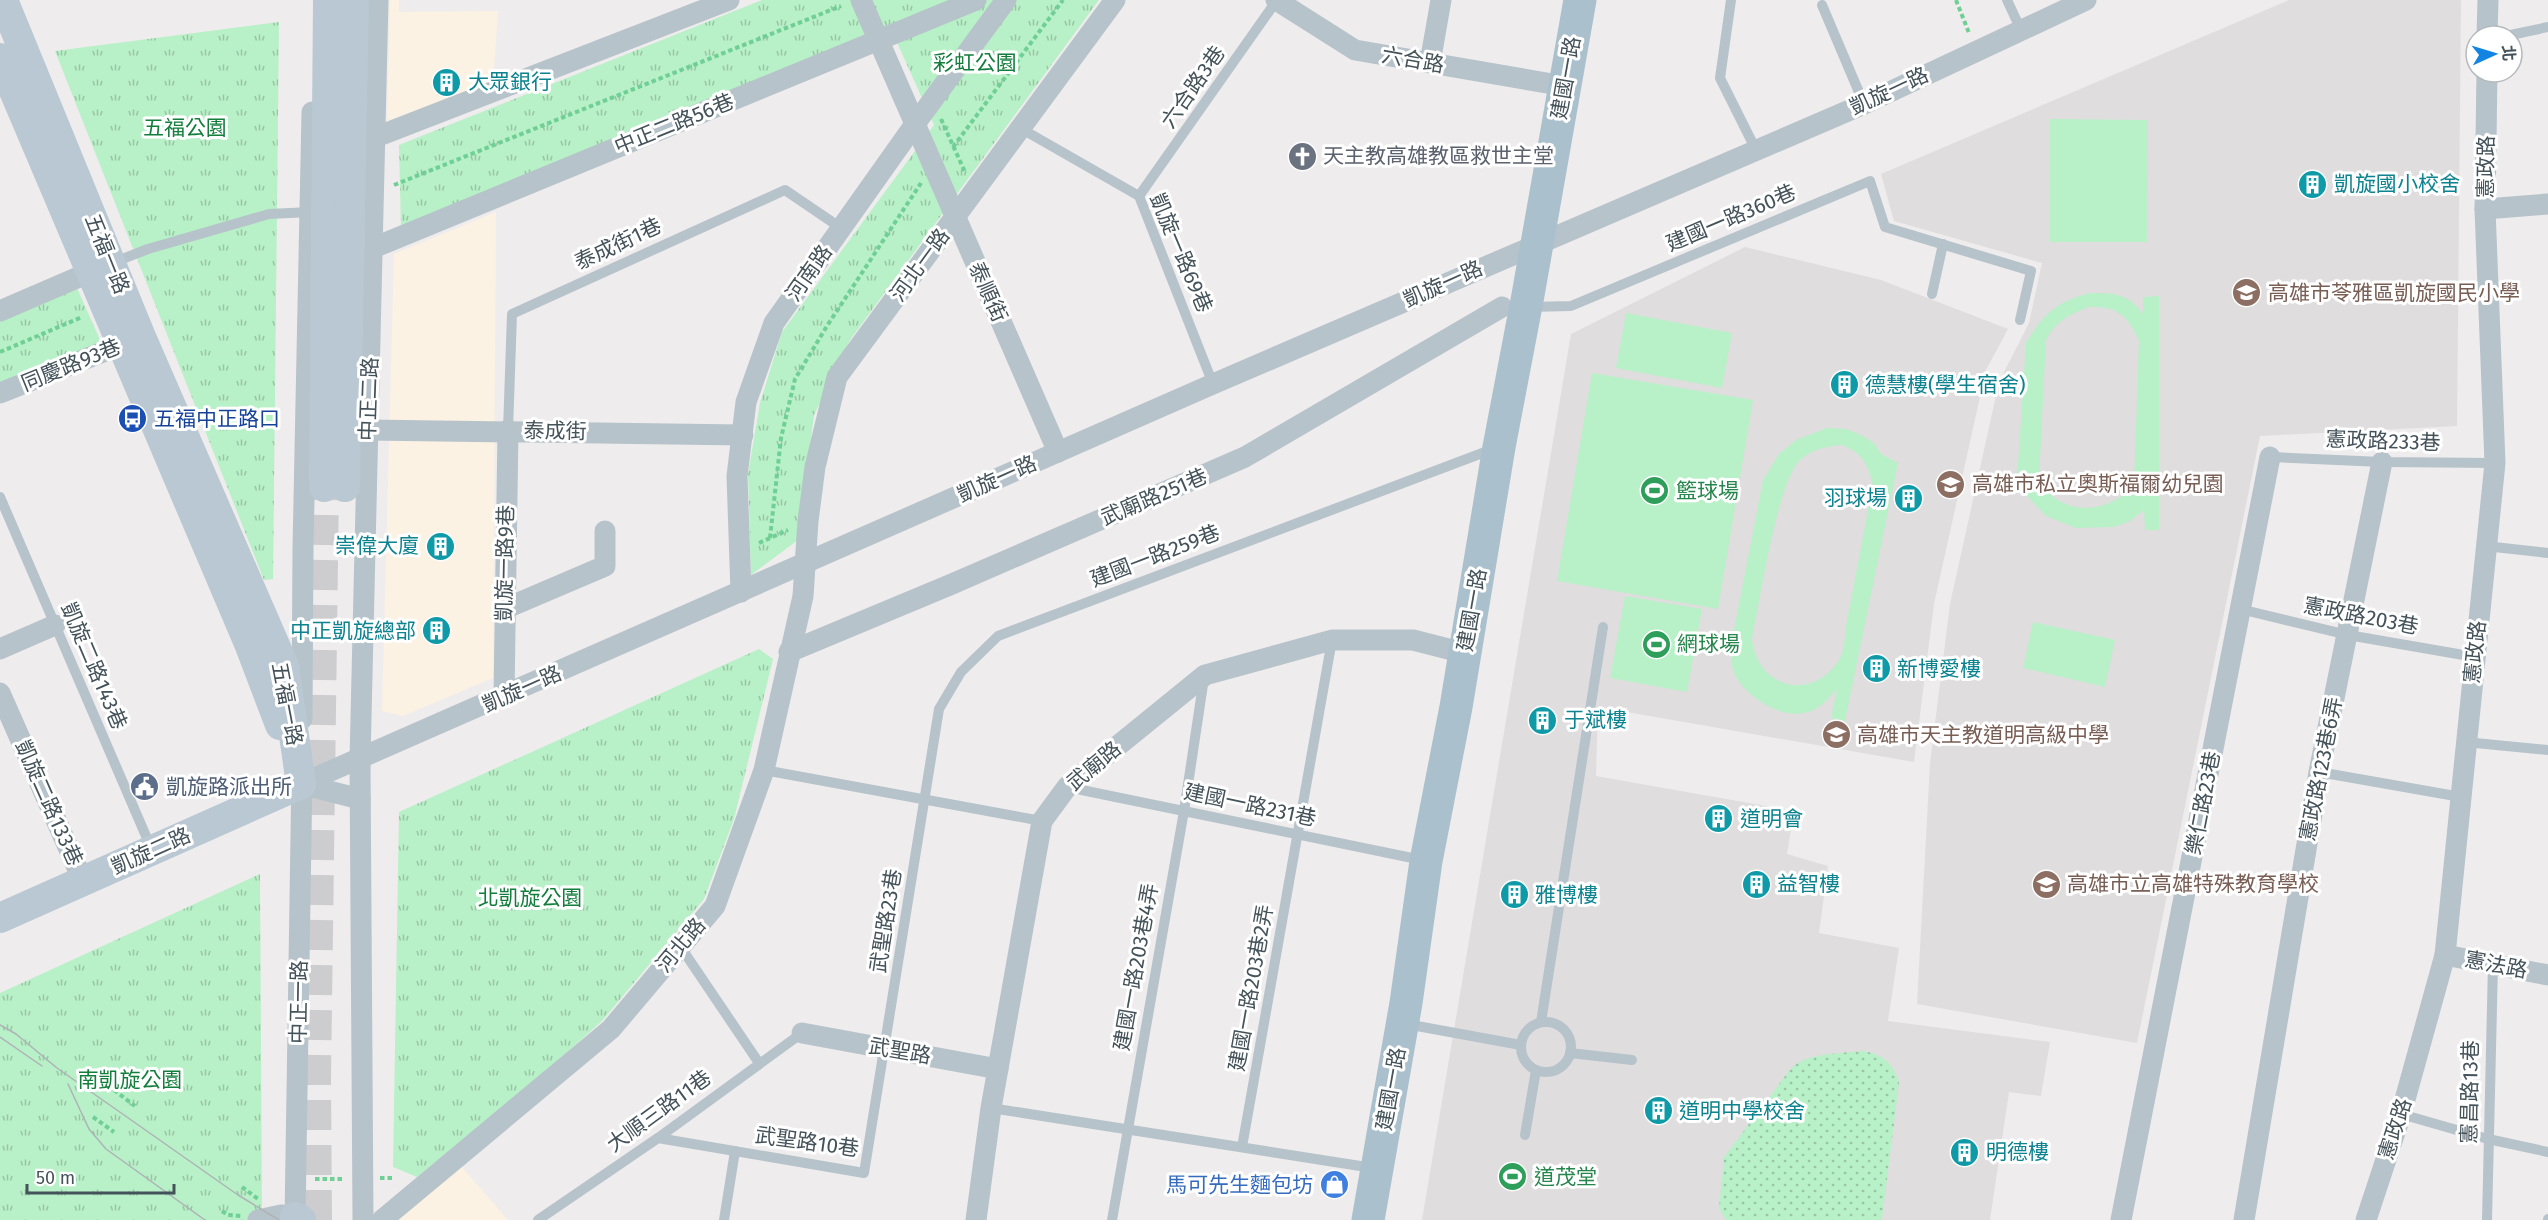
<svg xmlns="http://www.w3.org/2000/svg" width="2548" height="1220" font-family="'Fira Sans','Noto Sans TC',sans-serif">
<defs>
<pattern id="grass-dots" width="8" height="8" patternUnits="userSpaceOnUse" patternTransform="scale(1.5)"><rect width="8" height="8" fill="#b8f0c7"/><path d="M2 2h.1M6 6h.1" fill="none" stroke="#97c5a5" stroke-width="1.8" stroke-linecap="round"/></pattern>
<pattern id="park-tufts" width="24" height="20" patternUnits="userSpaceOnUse" patternTransform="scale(1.5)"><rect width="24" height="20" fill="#b8f0c7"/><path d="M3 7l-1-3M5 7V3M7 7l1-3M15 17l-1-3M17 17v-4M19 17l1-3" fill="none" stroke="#97c5a5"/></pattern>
</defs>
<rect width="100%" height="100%" fill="#efeced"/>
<g fill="#fcf2e3">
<polygon points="390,0 399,0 399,12 498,11 493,83 387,126"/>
<polygon points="496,212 493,678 403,716 382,711 394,254"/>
<polygon points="462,1167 508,1220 396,1220"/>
</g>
<g fill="#e0dddf">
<polygon points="2289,0 2461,0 2457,426 2260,436 2137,1043 1917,1004 1930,763 1950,604 1999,382 2029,323 2042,263 1894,221 1881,174"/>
<polygon points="1745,247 1881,280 2008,329 1986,370 1934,604 1914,762 1598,707 1596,776 1794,811 1787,854 1828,866 1819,933 1899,948 1888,1021 2050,1042 2041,1096 2009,1092 1990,1220 1422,1220 1571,334"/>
</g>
<path fill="url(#grass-dots)" d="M1862 1051C1881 1053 1895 1064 1899 1083L1882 1220H1726L1719 1208 1724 1157 1789 1071C1804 1052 1839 1054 1862 1051Z"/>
<g fill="url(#park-tufts)">
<polygon points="762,0 1099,0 850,340 814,415 798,540 751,575 748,474 760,403 782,332 934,125 891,29 401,228 399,145"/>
<polygon points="279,22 273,579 264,580 55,51"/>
<polygon points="76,286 102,344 0,388 0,317"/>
<polygon points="759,649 773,659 734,819 704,899 602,1021 529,1086 417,1177 393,1167 399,812"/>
<polygon points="260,874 262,1220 0,1220 0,993"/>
</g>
<g fill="#b8f0c7" fill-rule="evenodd">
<polygon points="2050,119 2148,120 2147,242 2050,242"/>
<path d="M2091 293C2116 293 2128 294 2143 314V297L2159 296V530H2145L2144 510 2130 521 2114 527 2076 528 2046 516 2023 492 2017 480 2026 343C2043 314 2057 301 2091 293ZM2089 307C2118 306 2128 316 2139 341L2134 484C2109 516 2060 517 2039 480L2046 340C2056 321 2070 314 2089 307Z"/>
<polygon points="1626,313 1732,333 1722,388 1616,368"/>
<polygon points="1592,373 1753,400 1718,609 1557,581"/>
<path d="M1827 428 1846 429 1861 435 1874 443 1881 454 1898 463 1845 721 1831 718 1837 689C1831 695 1826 702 1820 706 1792 727 1749 701 1735 675 1732 668 1731 658 1730 651L1763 480 1779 454 1796 440ZM1842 445C1862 453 1868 464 1873 485 1864 530 1856 575 1847 620 1845 631 1845 650 1839 660 1812 703 1756 688 1752 638 1760 601 1777 485 1799 461 1810 450 1827 446 1842 445Z"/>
<polygon points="1625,596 1702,609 1687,692 1610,678"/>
<polygon points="2033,622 2115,640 2105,687 2023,668"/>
</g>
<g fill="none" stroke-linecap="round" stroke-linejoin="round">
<polyline stroke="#cdcdd0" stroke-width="30" stroke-dasharray="30 15" stroke-linecap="butt" points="317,1220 316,1079 324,487"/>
<g stroke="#6fcf94" stroke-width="4" stroke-dasharray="4.5 3" stroke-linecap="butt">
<polyline points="1956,0 1969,33"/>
<polyline points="941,119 965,172"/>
<polyline points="953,147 1063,0"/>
<polyline points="394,185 841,6"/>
<polyline points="0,352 82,317"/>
<polyline points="770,538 781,438 795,379 827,326 921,183"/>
<polyline points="759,543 788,530"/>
<polyline points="114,1090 135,1106"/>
<polyline points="93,1117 114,1132"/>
<polyline points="380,1178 392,1178"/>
<polyline points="315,1179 343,1179"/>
<polyline points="242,1187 258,1199"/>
<polyline points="222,1211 228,1215 241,1216"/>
</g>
<g stroke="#b7c3ca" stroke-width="10">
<polyline points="1731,0 1720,78 1756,150"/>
<polyline points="2007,0 2021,30"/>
<polyline points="1822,5 1864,104"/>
<polyline points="2506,36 2548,27"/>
<polyline points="1020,128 1139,196 1213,384"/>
<polyline points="1139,196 1277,0"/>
<polyline points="112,263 148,249 269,214 311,212"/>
<polyline points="1932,294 1943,244"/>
<polyline points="1529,307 1571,306 1870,181 1885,227 2031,271 2020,320"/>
<polyline points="508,430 512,314 785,190 841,228"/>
<polyline points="2270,457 2382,462 2495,463"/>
<polyline points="0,497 152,850"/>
<polyline points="2485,546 2548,553"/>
<polyline points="2240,609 2348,635 2475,657"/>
<polyline points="2465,742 2548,750"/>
<polyline points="764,770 1042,821"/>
<polyline points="2319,772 2461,797"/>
<polyline points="1067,787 1422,860"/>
<polyline points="680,946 759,1063"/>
<polyline points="1541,1022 1603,627"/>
<circle cx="1546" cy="1047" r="25"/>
<polyline points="1406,1024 1521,1045"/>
<polyline points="1570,1053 1632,1060"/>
<polyline points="991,1108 1373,1168"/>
<polyline points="2401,1114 2488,1139 2548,1152"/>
<polyline points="1525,1135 1536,1070"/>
<polyline points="658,1138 864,1173 939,709 961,672 998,636 1493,449"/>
<polyline points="1242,1147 1332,640"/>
<polyline points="538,1220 658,1138 802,1033"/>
<polyline points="724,1220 735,1151"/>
<polyline points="1112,1220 1184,811 1204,678"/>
<polyline points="2487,1220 2493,964"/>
<polyline points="2548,1220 2548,1219"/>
</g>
<g stroke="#b7c3ca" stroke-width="21">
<polyline points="861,0 1058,452"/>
<polyline points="1276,0 1355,50 1564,86"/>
<polyline points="2487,36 2488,0"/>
<polyline points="1430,63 1441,0"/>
<polyline points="376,137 729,0"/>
<polyline points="2485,209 2548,204"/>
<polyline points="373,248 976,0"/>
<polyline points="0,311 102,267"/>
<polyline points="0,393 133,340"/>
<polyline points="368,430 743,435"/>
<polyline points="741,592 737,476 746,402 774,323 915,124 1006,0"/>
<polyline points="504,609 605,566 605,531"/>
<polyline points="0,649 55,625"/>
<polyline points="789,652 952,584 1245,457 1502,307"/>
<polyline points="0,693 83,881"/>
<polyline points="504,697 508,430"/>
<polyline points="302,719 303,548 312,112"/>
<polyline points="301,784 1213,384 1864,104 2086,0"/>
<polyline points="301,784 360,799"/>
<polyline points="2445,955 2548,975"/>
<polyline points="802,1033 998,1069"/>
<polyline points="258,1220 281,1215 295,1217"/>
<polyline points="295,1220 302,771"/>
<polyline points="363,1220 360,760 378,0"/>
<polyline points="382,1220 611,1029 715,906 764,770 803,596 808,521 815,467 837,377 1115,0"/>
<polyline points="976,1220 991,1108 1042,821 1067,787 1205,675 1332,640 1413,640 1464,653"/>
<polyline points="2121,1220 2270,457"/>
<polyline points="2244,1220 2319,772 2382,462"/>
<polyline points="2366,1220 2401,1114 2445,955 2495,463 2485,209 2487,72"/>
</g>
<g stroke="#b9c8d2" stroke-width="30">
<polyline points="3,0 141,337 284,666 301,784"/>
<polyline points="0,58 250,646 280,725"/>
<polyline points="324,487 328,0"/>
<polyline points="345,487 354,0"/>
<polyline points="0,918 301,784"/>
<polyline points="295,1217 301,1220"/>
</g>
<polyline stroke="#abc0cd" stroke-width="33" points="1368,1220 1406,1003 1426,861 1456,707 1499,447 1528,295 1580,0"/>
<g stroke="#aeb3b7" stroke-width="1.5">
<polyline points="0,1025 16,1034 57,1068 238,1195 279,1220"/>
<polyline points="0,1037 42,1066"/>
<polyline points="68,1084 89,1129 106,1149 205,1220"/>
</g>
</g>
<defs>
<symbol id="building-disc" viewBox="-11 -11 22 22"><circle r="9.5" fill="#0f9aa8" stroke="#fff"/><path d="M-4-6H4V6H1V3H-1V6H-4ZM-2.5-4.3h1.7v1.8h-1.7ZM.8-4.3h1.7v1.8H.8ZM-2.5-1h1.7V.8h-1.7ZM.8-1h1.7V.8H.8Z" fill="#fff"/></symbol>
<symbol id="church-disc" viewBox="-11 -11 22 22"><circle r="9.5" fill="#6b7280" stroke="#fff"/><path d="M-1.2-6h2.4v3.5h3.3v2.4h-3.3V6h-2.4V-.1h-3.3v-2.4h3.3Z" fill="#fff"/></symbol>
<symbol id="school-disc" viewBox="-11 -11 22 22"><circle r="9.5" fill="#8d6e63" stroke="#fff"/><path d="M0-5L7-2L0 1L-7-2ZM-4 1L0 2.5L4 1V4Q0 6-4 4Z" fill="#fff"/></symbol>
<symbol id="bus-disc" viewBox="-11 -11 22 22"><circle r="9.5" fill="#1a4fb4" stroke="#fff"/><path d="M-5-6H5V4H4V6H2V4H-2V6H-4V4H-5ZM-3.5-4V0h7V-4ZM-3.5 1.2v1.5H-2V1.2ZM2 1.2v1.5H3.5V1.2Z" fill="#fff"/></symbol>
<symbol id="stadium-disc" viewBox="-11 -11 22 22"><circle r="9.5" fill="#2e9e5b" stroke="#fff"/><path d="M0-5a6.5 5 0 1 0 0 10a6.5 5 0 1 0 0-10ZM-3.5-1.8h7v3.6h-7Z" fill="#fff"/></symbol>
<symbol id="civic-disc" viewBox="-11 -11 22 22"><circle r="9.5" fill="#5c6f8a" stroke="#fff"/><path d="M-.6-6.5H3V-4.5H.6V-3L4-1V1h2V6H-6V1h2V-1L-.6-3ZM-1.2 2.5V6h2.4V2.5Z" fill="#fff"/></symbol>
<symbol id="shop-disc" viewBox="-11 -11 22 22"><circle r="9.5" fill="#3f7fe0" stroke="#fff"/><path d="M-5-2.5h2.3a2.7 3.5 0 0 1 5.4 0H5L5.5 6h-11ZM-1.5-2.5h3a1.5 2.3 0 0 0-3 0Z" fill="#fff"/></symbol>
</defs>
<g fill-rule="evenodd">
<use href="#building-disc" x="430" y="66" width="33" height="33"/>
<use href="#church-disc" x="1286" y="140" width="33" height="33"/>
<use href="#building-disc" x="2296" y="168" width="33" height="33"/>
<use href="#school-disc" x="2230" y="276" width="33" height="33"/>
<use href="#building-disc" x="1828" y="368" width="33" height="33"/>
<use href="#bus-disc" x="116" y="402" width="33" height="33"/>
<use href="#school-disc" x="1934" y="468" width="33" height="33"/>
<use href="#stadium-disc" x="1638" y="474" width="33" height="33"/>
<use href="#building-disc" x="1892" y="482" width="33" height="33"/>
<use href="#building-disc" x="424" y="530" width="33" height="33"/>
<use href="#building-disc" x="420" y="614" width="33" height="33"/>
<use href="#stadium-disc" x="1640" y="628" width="33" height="33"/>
<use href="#building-disc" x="1860" y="652" width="33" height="33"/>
<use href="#building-disc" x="1526" y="704" width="33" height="33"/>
<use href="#school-disc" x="1820" y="718" width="33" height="33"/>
<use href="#civic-disc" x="128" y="770" width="33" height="33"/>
<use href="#building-disc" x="1702" y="802" width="33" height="33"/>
<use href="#building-disc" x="1740" y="868" width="33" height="33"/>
<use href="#school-disc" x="2030" y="868" width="33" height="33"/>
<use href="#building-disc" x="1498" y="878" width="33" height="33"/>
<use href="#building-disc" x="1642" y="1094" width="33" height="33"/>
<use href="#building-disc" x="1948" y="1136" width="33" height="33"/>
<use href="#stadium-disc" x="1496" y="1160" width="33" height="33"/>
<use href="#shop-disc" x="1318" y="1168" width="33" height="33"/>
</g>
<g text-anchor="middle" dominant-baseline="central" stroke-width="6" stroke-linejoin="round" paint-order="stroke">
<g font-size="21" fill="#44525a" stroke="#fff">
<text transform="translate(1413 60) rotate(10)">六合路</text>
<text transform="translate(1566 78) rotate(-80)">建國一路</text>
<text transform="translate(1193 87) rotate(-55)">六合路3巷</text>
<text transform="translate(1889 91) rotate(-25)">凱旋一路</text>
<text transform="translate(674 124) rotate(-22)">中正二路56巷</text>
<text transform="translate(2486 167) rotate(-89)">憲政路</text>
<text transform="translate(1731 218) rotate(-23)">建國一路360巷</text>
<text transform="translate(618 244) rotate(-25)">泰成街1巷</text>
<text transform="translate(1181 253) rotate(67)">凱旋一路69巷</text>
<text transform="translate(107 254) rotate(68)">五福一路</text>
<text transform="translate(920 265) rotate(-54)">河北一路</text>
<text transform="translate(809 273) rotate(-55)">河南路</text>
<text transform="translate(1443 284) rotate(-24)">凱旋一路</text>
<text transform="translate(988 292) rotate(66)">泰順街</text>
<text transform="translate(71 365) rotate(-22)">同慶路93巷</text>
<text transform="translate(369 399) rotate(-88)">中正二路</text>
<text transform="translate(555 431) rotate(1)">泰成街</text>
<text transform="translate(2383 441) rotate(2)">憲政路233巷</text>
<text transform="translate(997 479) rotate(-24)">凱旋一路</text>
<text transform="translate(1154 497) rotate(-23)">武廟路251巷</text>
<text transform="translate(1155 556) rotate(-21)">建國一路259巷</text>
<text transform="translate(505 563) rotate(-89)">凱旋一路9巷</text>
<text transform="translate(1472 610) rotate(-80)">建國一路</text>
<text transform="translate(2361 616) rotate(11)">憲政路203巷</text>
<text transform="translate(2475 652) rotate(-84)">憲政路</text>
<text transform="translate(94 666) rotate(67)">凱旋二路143巷</text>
<text transform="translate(522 689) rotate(-24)">凱旋一路</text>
<text transform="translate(287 704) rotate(79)">五福一路</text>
<text transform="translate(1094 766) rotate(-40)">武廟路</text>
<text transform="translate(2321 769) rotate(-79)">憲政路123巷6弄</text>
<text transform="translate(49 803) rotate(66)">凱旋二路133巷</text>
<text transform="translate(2203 803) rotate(-79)">樂仁路23巷</text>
<text transform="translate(1250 805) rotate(12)">建國一路231巷</text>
<text transform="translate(151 851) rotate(-24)">凱旋二路</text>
<text transform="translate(886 921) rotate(-81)">武聖路23巷</text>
<text transform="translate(681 945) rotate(-50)">河北路</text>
<text transform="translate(2496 965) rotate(11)">憲法路</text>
<text transform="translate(1136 967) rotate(-80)">建國一路203巷4弄</text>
<text transform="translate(1251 988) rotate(-80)">建國一路203巷2弄</text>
<text transform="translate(299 1002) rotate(-89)">中正一路</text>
<text transform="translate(900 1051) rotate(10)">武聖路</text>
<text transform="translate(1391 1089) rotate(-80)">建國一路</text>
<text transform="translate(2470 1092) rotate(-89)">憲昌路13巷</text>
<text transform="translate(659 1111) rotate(-36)">大順三路11巷</text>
<text transform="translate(2395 1129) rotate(-72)">憲政路</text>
<text transform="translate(807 1142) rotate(8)">武聖路10巷</text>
</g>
<g font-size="21" fill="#137d3c" stroke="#fff">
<text x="975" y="63">彩虹公園</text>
<text x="185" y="128">五福公園</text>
<text x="530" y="898">北凱旋公園</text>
<text x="130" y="1080">南凱旋公園</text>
</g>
<g font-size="21" fill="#0d838f" stroke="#fff" text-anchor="start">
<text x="468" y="82">大眾銀行</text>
<text x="2334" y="184">凱旋國小校舍</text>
<text x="1865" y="385">德慧樓(學生宿舍)</text>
<text x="1887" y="498" text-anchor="end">羽球場</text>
<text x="419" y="546" text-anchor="end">崇偉大廈</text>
<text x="416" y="631" text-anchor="end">中正凱旋總部</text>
<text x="1897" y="669">新博愛樓</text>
<text x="1564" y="720">于斌樓</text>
<text x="1740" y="819">道明會</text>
<text x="1777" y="884">益智樓</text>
<text x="1535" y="895">雅博樓</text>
<text x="1679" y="1111">道明中學校舍</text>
<text x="1986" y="1152">明德樓</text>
</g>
<g font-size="21" fill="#5b616d" stroke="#fff" text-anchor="start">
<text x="1323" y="156">天主教高雄教區救世主堂</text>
</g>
<g font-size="21" fill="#785e54" stroke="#fff" text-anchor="start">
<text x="2268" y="293">高雄市苓雅區凱旋國民小學</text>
<text x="1972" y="484">高雄市私立奧斯福爾幼兒園</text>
<text x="1857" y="735">高雄市天主教道明高級中學</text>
<text x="2067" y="884">高雄市立高雄特殊教育學校</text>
</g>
<g font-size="21" fill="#164399" stroke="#fff" text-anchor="start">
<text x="154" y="419">五福中正路口</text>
</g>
<g font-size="21" fill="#27864d" stroke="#fff" text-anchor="start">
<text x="1676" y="491">籃球場</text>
<text x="1677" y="644">網球場</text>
<text x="1534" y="1177">道茂堂</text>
</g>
<g font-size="21" fill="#4e5e75" stroke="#fff" text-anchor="start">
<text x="166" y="787">凱旋路派出所</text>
</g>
<g font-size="21" fill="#366cbe" stroke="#fff" text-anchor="end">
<text x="1313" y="1185">馬可先生麵包坊</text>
</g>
</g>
<g transform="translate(2494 54) rotate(86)"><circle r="28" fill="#ffffff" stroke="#b4babd" stroke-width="1.5"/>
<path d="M0-4.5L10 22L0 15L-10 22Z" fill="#1285e3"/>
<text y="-9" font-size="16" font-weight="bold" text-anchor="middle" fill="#44525a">北</text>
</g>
<path d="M27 1184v9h147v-9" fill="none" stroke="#44525a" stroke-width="3"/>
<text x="36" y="1184" font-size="18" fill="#44525a" stroke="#ffffff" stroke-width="4.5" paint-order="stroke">50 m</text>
</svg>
